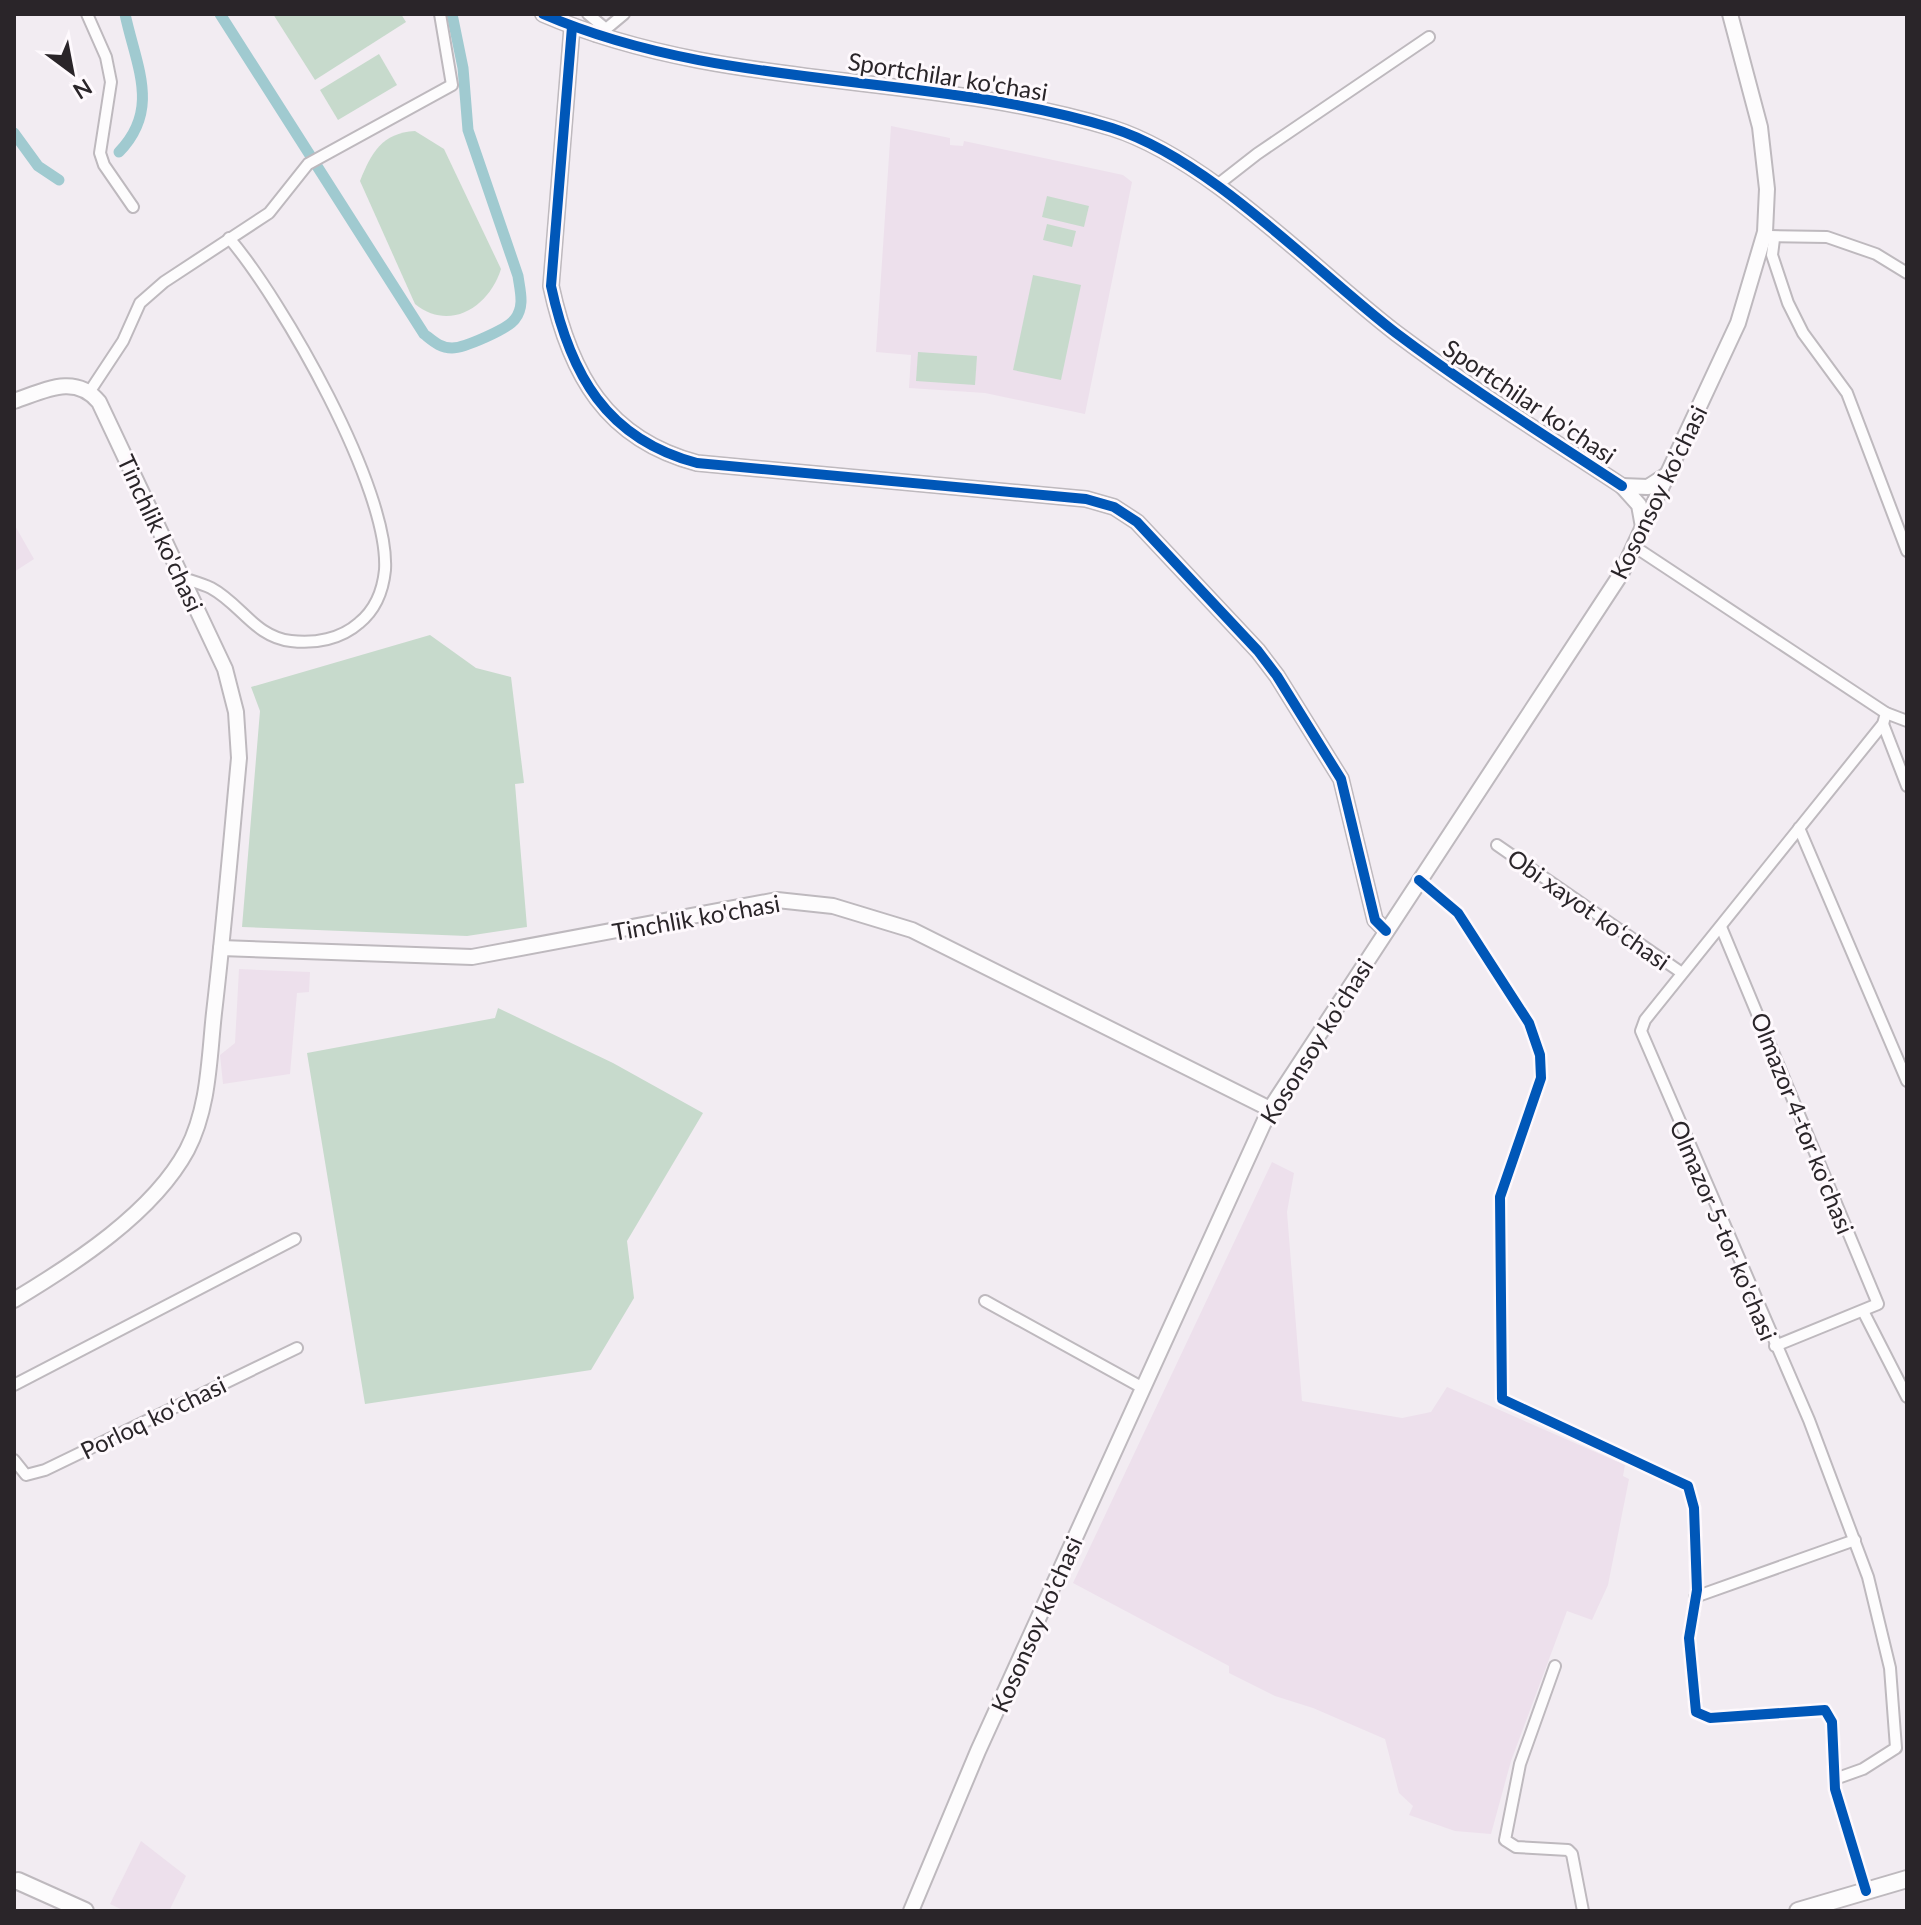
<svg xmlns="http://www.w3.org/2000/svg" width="1921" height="1925" font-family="Lato,sans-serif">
<rect width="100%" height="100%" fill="#f2ecf2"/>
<g fill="#ede0ec">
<polygon points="891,126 950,138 950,145 963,146 964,141 1123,175 1132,182 1085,414 985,393 909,388 911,355 876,352"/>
<polygon points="14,524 34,559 14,572"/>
<polygon points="239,969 310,972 309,992 297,993 290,1074 223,1084 220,1055 235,1043"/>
<polygon points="1272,1162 1294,1173 1287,1212 1302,1401 1402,1418 1431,1412 1447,1387 1625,1465 1623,1476 1629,1479 1608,1585 1592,1620 1567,1611 1511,1761 1491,1834 1455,1831 1409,1815 1413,1806 1399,1793 1385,1739 1313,1708 1275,1696 1229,1673 1229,1666 1073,1583"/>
<polygon points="141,1841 186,1876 169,1911 125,1911 110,1904"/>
</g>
<g fill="#c7dacc">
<polygon points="273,14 401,14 406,22 315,80"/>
<polygon points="379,54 397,85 338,120 320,90"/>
<path d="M415 131 444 149 501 269C490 305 451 333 415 304L360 181C371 153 382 133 415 131Z"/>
<polygon points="1047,196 1089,206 1084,227 1042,217"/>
<polygon points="1047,224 1076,231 1072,247 1043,240"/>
<polygon points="1033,275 1081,285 1061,380 1013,370"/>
<polygon points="918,352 977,356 975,385 916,381"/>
<polygon points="430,635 476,668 511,677 524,783 515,784 527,927 467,936 242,927 260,711 251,687"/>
<polygon points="498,1008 613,1063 703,1113 627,1241 634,1298 591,1370 365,1404 307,1053 495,1018"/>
</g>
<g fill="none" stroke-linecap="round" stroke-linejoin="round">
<g stroke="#a0cad0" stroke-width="11">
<path d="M220 14 424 334C433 341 440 348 452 348 464 348 508 329 515 319 525 306 520 291 518 276L468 130 463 68 452 14"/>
<polyline points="14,133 38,166 59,180"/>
<path d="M119 152C161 109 136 66 125 14"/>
</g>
<defs>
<g id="street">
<polyline points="87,14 106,57 111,82 100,153 104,165 133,207"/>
<polyline points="588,14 606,29 596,36"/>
<polyline points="606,29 624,14"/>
<polyline points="1216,186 1257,154 1429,37"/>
<polyline points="1770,236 1827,237 1876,254 1907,273"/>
<polyline points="1774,239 1772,255 1788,303 1803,333 1847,393 1907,551"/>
<polyline points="90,391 123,341 140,303 164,282 269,213 308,164 452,85 440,14"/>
<polyline points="1635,547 1886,713 1907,721"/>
<path d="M183 578C192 581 203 584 211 588 241 604 255 637 291 641 315 644 341 639 359 623 375 610 383 590 385 570 390 489 282 300 229 238"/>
<polyline points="1883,724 1907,786"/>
<polyline points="1799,828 1907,1081"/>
<polyline points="1497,845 1682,973"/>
<polyline points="1419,880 1458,913 1529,1023 1540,1055 1541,1078 1500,1197 1502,1399 1688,1486 1694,1508 1697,1590 1689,1638 1696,1712 1710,1718 1825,1710 1832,1722 1835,1789 1866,1891"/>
<polyline points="1721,927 1878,1304 1775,1346"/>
<polyline points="985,1301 1143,1388"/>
<polyline points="1863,1311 1907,1397"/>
<polyline points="14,1385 295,1239"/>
<polyline points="14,1460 26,1475 45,1470 297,1348"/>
<polyline points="1695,1597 1855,1540"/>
<polyline points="1555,1666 1520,1764 1505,1840 1516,1847 1568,1850 1572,1854 1583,1911"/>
<polyline points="1835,1779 1863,1769 1896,1748 1890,1668 1868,1577 1809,1420 1641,1031 1645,1020 1883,724 1886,713"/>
</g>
<g id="secondary">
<path d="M543 14C723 92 926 71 1112 128 1210 159 1314 270 1396 333 1469 388 1546 436 1622 486"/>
<path d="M572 27 551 286C570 374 606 439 697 463L1086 499 1114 507 1137 522 1258 651 1277 676 1341 779 1375 920 1386 931"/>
<path d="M14 401C44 391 75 373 99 402L225 669 236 712 239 758C231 843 224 928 214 1013 209 1059 209 1108 187 1150 153 1213 74 1264 14 1300"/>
<polyline points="1643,527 1639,505 1622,486 1648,487 1665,476"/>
<polyline points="221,948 472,957 777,900 833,906 912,930 1270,1109"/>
<polyline points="911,1911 978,1751 1270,1109 1621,574 1738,323 1765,232 1767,189 1760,127 1730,14"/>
</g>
<g id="primary">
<polyline points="18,1881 85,1911"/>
<polyline points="1798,1911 1907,1879"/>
</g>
</defs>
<use href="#street" stroke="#beb9be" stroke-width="14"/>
<use href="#secondary" stroke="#beb9be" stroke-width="18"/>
<use href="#primary" stroke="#beb9be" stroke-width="20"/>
<use href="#street" stroke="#fdfcfd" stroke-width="10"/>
<use href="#secondary" stroke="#fdfcfd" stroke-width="14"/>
<use href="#primary" stroke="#fdfcfd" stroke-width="16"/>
<defs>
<g id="cycleway">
<path d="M543 14C723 92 926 71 1112 128 1210 159 1314 270 1396 333 1469 388 1546 436 1622 486"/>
<path d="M572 27 551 286C570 374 606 439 697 463L1086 499 1114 507 1137 522 1258 651 1277 676 1341 779 1375 920 1386 931"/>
<polyline points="1419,880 1458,913 1529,1023 1540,1055 1541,1078 1500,1197 1502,1399 1688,1486 1694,1508 1697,1590 1689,1638 1696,1712 1710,1718 1825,1710 1832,1722 1835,1789 1866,1891"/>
</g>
</defs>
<use href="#cycleway" stroke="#fef9fd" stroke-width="15"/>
<use href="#cycleway" stroke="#0057b8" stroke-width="10"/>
</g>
<g text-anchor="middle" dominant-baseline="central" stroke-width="6" stroke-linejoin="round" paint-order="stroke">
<g font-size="24" fill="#2a2529" stroke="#fef9fd">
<text transform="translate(948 76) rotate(9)">Sportchilar ko'chasi</text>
<text transform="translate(1530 401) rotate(34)">Sportchilar ko'chasi</text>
<text transform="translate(1658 492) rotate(-64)">Kosonsoy ko’chasi</text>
<text transform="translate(161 533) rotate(65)">Tinchlik ko'chasi</text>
<text transform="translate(1589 909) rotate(35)">Obi xayot koʻchasi</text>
<text transform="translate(696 917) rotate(-10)">Tinchlik ko'chasi</text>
<text transform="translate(1316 1041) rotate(-58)">Kosonsoy ko’chasi</text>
<text transform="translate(1803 1123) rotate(68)">Olmazor 4-tor ko'chasi</text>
<text transform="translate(1724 1230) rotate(67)">Olmazor 5-tor ko'chasi</text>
<text transform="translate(153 1417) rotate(-26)">Porloq koʻchasi</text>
<text transform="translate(1036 1624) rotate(-66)">Kosonsoy ko’chasi</text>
</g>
</g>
<rect width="1921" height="1925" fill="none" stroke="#2a2529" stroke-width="32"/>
<g transform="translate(72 72) rotate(148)" stroke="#fef9fd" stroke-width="6" paint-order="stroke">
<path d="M0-6L14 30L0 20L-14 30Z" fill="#2a2529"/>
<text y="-12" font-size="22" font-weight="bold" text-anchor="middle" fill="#2a2529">N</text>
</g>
</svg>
